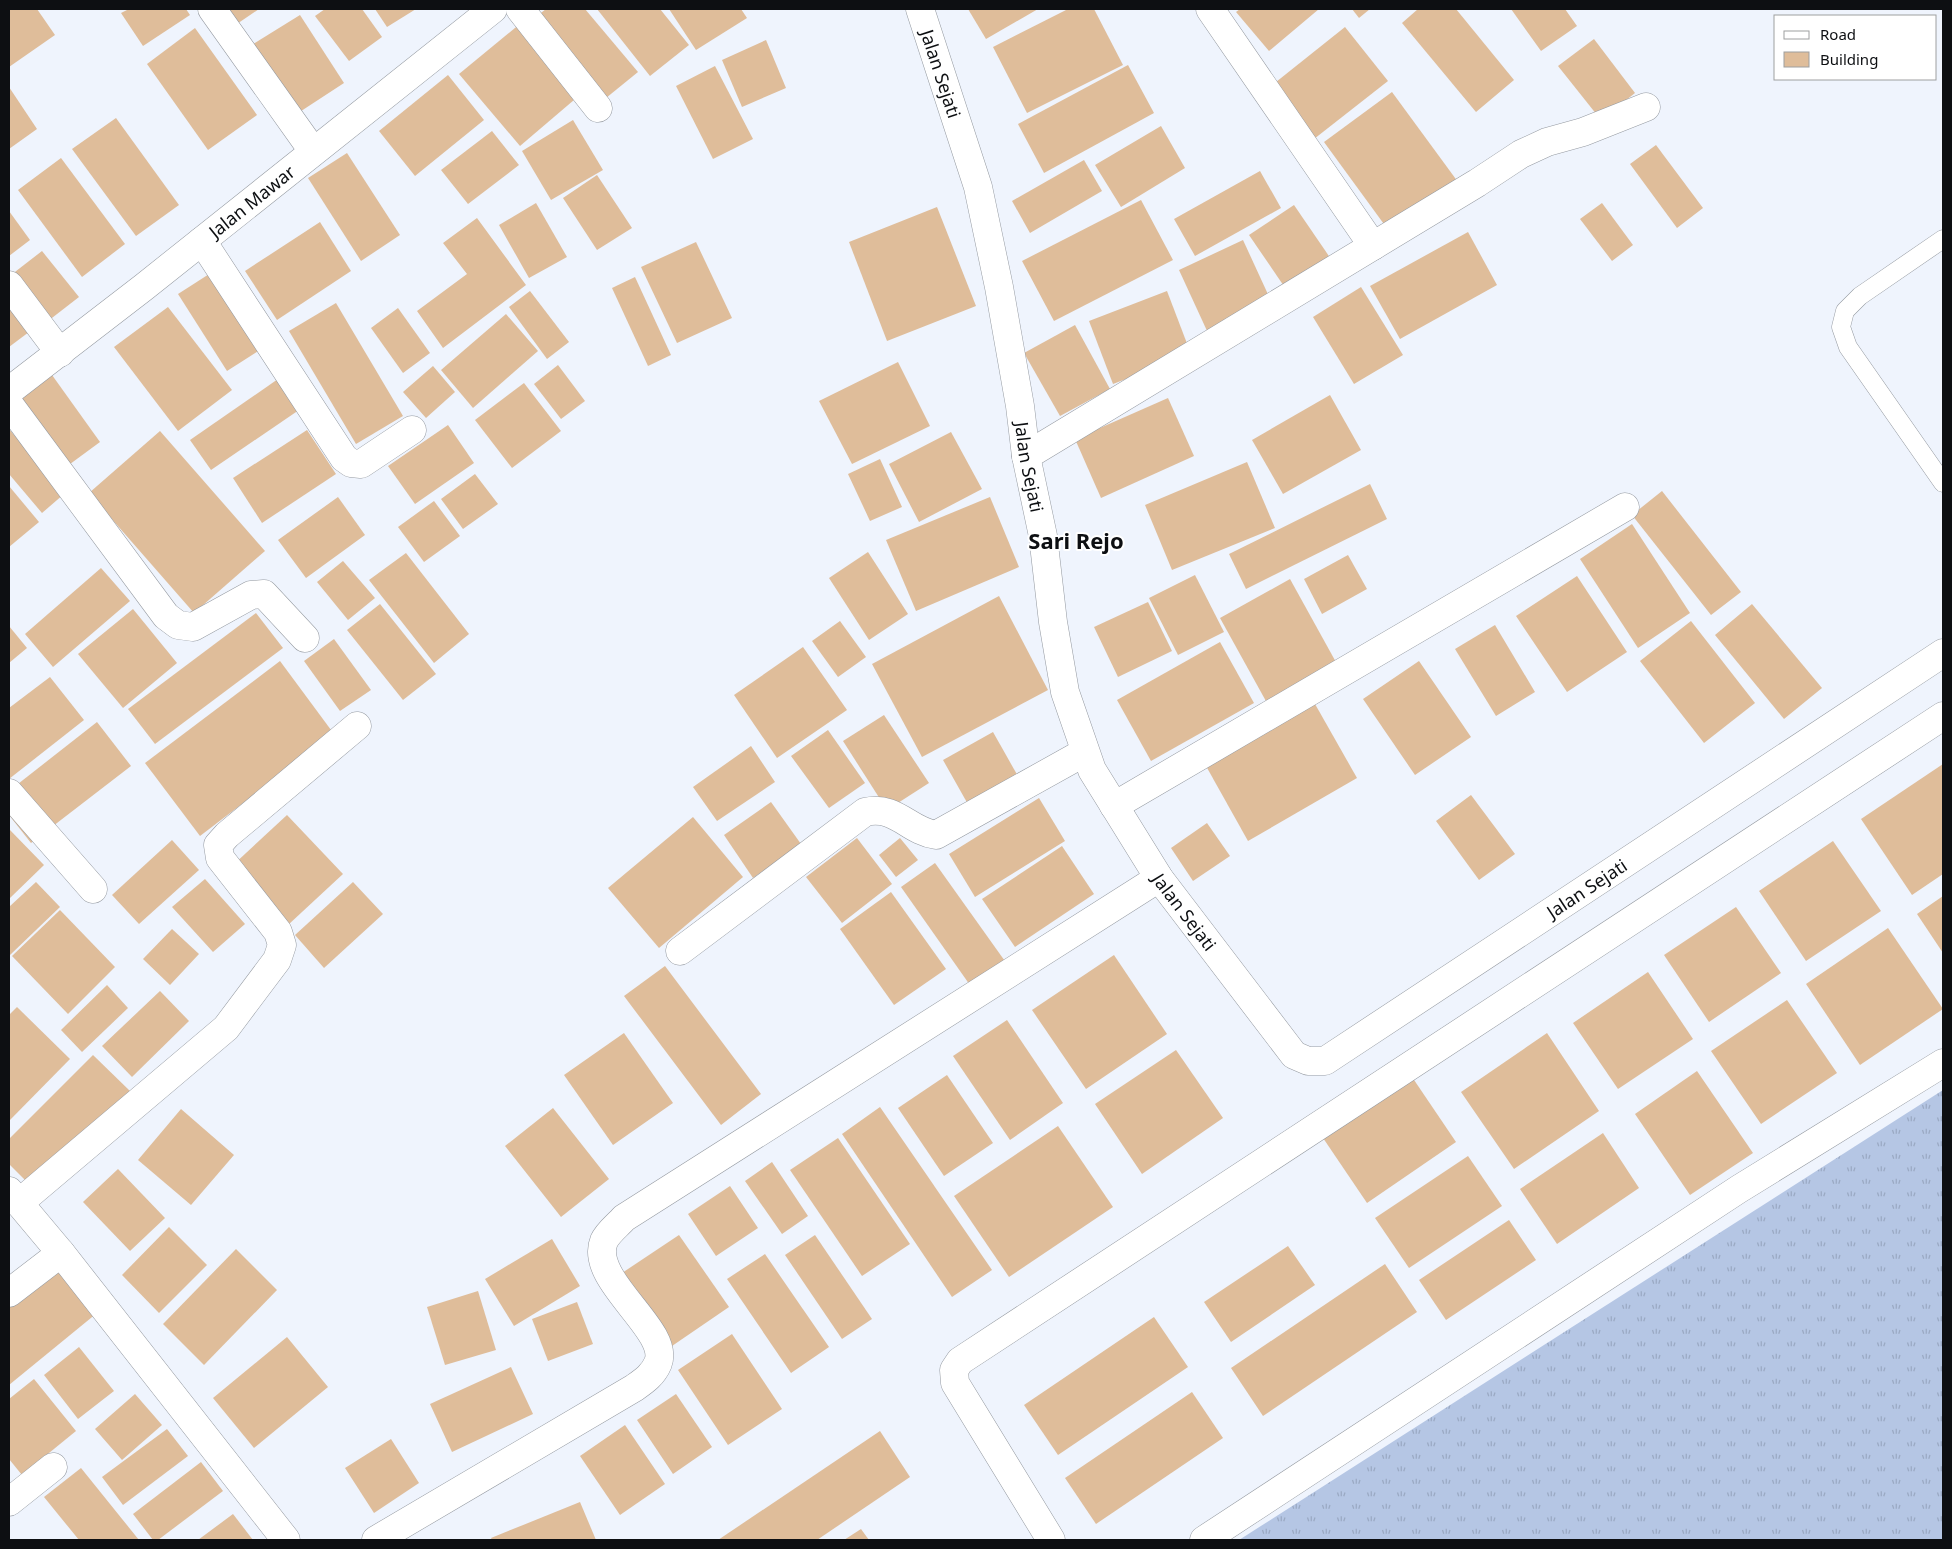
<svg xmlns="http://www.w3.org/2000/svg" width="1952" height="1549" font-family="'Noto Sans',sans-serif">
<defs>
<pattern id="grass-tufts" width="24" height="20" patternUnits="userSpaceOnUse" patternTransform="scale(1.25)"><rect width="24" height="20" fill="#b5c6e4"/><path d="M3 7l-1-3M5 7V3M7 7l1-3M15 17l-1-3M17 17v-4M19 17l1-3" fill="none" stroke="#9aa9c3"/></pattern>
</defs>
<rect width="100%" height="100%" fill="#eff4fd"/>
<polygon fill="url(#grass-tufts)" points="1943,1090 1943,1540 1239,1540"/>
<g fill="#dfbd9a">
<polygon points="9,9 37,9 55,35 9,67"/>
<polygon points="129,9 186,9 190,15 143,46 121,13"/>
<polygon points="218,9 259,9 231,28"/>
<polygon points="325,9 362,9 382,37 349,61 315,16"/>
<polygon points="375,9 416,9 387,27"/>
<polygon points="546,9 585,9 638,72 606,98 537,16"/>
<polygon points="597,9 660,9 689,45 650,76"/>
<polygon points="669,9 741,9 747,18 696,50"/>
<polygon points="968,9 1038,9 986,39"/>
<polygon points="1068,9 1094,9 1123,65 1027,113 993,47"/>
<polygon points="1240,9 1319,9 1269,51 1236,12"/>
<polygon points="1352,9 1370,9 1359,18"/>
<polygon points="1418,9 1456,9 1514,80 1476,112 1402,23"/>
<polygon points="1511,9 1565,9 1577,26 1541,51"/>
<polygon points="300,15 344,83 295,115 250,46"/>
<polygon points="521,23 581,94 520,146 459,74"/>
<polygon points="1345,27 1388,81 1314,139 1271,86"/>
<polygon points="195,28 257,115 208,150 147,64"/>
<polygon points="1594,39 1635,93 1601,120 1558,66"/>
<polygon points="766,40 786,88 742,107 722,60"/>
<polygon points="1128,65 1154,113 1044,173 1018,124"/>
<polygon points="715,66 753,139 713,159 676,86"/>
<polygon points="448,75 484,120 415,176 379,131"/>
<polygon points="9,87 37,129 9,149"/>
<polygon points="1392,92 1458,182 1389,231 1324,142"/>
<polygon points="116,118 179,205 136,236 72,149"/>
<polygon points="573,120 603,170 551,200 522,151"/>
<polygon points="1161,126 1185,168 1121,207 1095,165"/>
<polygon points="492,131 519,165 468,204 441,170"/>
<polygon points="1656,145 1703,208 1677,228 1630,164"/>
<polygon points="347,153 400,235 361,261 308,178"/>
<polygon points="61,158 125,244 82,277 18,190"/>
<polygon points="1084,160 1102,191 1030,233 1012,201"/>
<polygon points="1260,171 1281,208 1195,256 1174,219"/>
<polygon points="597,175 632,228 597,250 563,198"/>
<polygon points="1141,200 1173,260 1054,321 1022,261"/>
<polygon points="536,203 567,257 529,278 499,225"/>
<polygon points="1602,203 1633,245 1612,261 1580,219"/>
<polygon points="1294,205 1333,262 1288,292 1249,235"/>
<polygon points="937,207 976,306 887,341 849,242"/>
<polygon points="9,211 30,240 9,256"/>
<polygon points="477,218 526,285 443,348 417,311 467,274 443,243"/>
<polygon points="320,222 351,271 277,320 245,271"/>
<polygon points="1468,232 1497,285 1400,339 1370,286"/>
<polygon points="1243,240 1272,303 1208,333 1179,270"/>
<polygon points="696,242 732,318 677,343 641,267"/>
<polygon points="42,251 79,297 48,321 11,275"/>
<polygon points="217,269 266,346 227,371 178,294"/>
<polygon points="635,277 671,355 648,366 612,288"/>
<polygon points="1361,287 1403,355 1354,384 1313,317"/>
<polygon points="530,291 569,342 547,359 509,307"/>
<polygon points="1167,291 1191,354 1113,384 1089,321"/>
<polygon points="336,303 403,416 356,444 289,331"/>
<polygon points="11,307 29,332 9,347 9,309"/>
<polygon points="168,307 232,390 178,431 114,347"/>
<polygon points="398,308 430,353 403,373 371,328"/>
<polygon points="506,314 538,351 473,408 441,370"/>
<polygon points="1075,325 1110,389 1060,416 1024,353"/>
<polygon points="898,362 930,426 852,464 819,401"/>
<polygon points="558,365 585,401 561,419 534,384"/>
<polygon points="433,366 455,392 426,418 403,392"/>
<polygon points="52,375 100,442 66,467 17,399"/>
<polygon points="278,379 299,410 211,470 190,440"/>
<polygon points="524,383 561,431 512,468 475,420"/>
<polygon points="1330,395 1361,450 1283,494 1252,440"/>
<polygon points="1168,398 1194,456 1101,498 1075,439"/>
<polygon points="448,425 474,463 415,504 388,466"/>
<polygon points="9,429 64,494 42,513 9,474"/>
<polygon points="307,430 336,474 262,523 233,478"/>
<polygon points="160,431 265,551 194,613 89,493"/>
<polygon points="951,432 982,489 919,522 889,464"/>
<polygon points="880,459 902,507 870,521 848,474"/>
<polygon points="1247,462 1275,528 1172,570 1145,505"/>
<polygon points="475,474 498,504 463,529 441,499"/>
<polygon points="1370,484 1387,519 1246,589 1229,554"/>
<polygon points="9,486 39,522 9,547"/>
<polygon points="1662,491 1741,592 1711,615 1632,515"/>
<polygon points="338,497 365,535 306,578 278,540"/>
<polygon points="990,497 1019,567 916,611 886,540"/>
<polygon points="434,501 460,536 424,562 398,527"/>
<polygon points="1632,524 1690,613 1638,648 1580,559"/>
<polygon points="868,552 908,614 869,640 829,578"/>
<polygon points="406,553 469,634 434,663 369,580"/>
<polygon points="1348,555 1367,589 1322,614 1304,579"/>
<polygon points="343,561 375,598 348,620 317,582"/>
<polygon points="101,568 130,601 53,667 25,634"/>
<polygon points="1195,575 1224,632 1178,655 1149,598"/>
<polygon points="1577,576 1627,652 1567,692 1516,616"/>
<polygon points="1290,579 1337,664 1267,703 1220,618"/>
<polygon points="999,596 1048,690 922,757 872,664"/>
<polygon points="1148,602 1172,651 1118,677 1094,627"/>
<polygon points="380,604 436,674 403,700 347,630"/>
<polygon points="1752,604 1822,688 1784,719 1715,635"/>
<polygon points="133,609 177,663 123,708 78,654"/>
<polygon points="256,613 283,648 155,744 128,709"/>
<polygon points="840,621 866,657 838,677 812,641"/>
<polygon points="1691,621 1755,703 1704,743 1640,661"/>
<polygon points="1495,625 1535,692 1496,716 1455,649"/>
<polygon points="9,626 27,648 9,663"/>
<polygon points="334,639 371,690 340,711 304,661"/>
<polygon points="1220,642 1254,703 1151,761 1117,700"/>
<polygon points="803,647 847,710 777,758 734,695"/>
<polygon points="280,661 334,734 200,836 145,763"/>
<polygon points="1419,661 1471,737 1415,775 1363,699"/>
<polygon points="50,677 84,720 9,779 9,708"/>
<polygon points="1315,704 1357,778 1248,841 1206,766"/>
<polygon points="884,715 929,783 887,810 843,741"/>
<polygon points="97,722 131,766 31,843 9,815 9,791"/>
<polygon points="828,730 865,783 829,808 791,756"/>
<polygon points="993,732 1019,778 969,806 943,760"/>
<polygon points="751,746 775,782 717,821 693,787"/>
<polygon points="1943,764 1943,874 1912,895 1861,819"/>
<polygon points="1471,795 1515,854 1479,880 1436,821"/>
<polygon points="1039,798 1065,841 975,897 949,854"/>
<polygon points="771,802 801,844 753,878 724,835"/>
<polygon points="287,815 343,874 288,925 232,866"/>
<polygon points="693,817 743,877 659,948 608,888"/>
<polygon points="1207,823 1230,856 1193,881 1171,848"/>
<polygon points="9,829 44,865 9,899"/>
<polygon points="857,838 892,884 842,923 806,877"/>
<polygon points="900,838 918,860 896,877 879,855"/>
<polygon points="172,840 199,870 139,924 112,895"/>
<polygon points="1833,841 1881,911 1806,961 1759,891"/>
<polygon points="1062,846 1094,894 1015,947 982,899"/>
<polygon points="935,863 1007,964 972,988 901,887"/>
<polygon points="205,879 245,924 213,952 172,907"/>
<polygon points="36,882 60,907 10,955 9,907"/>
<polygon points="353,882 383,914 324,968 295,935"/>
<polygon points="891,892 946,969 894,1005 840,929"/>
<polygon points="1943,896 1943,953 1917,914"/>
<polygon points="1736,907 1781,973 1709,1022 1664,955"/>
<polygon points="60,910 115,967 68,1014 12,956"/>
<polygon points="1888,928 1943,1009 1860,1065 1806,984"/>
<polygon points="172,929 199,954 170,985 143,959"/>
<polygon points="1114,955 1167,1034 1086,1089 1032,1010"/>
<polygon points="665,966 761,1094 721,1125 624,996"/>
<polygon points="1648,972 1693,1039 1618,1089 1573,1023"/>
<polygon points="107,985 128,1008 82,1052 61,1030"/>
<polygon points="160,991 189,1021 132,1077 102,1046"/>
<polygon points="1787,1000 1837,1073 1761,1124 1711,1051"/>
<polygon points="17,1007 70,1059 9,1121 9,1015"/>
<polygon points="1007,1020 1063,1103 1010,1140 953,1056"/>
<polygon points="624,1033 673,1103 613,1145 564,1075"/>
<polygon points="1547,1033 1599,1111 1514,1169 1461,1092"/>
<polygon points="1176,1050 1223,1118 1142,1174 1095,1104"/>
<polygon points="93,1055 131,1092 34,1189 9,1164 9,1139"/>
<polygon points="1697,1071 1753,1153 1690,1195 1635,1114"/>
<polygon points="1410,1074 1456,1142 1367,1203 1321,1135"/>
<polygon points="947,1075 993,1143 944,1176 898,1108"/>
<polygon points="880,1107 992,1270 952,1297 842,1134"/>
<polygon points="553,1108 609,1179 561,1217 505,1146"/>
<polygon points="181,1109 234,1155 191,1205 138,1160"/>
<polygon points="1058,1126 1113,1207 1009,1277 954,1196"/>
<polygon points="1603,1133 1639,1188 1557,1244 1520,1189"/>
<polygon points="838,1138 910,1244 862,1276 790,1170"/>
<polygon points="1468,1156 1502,1206 1409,1268 1375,1218"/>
<polygon points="772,1162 808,1216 782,1234 745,1181"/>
<polygon points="118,1169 165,1218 130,1251 83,1202"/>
<polygon points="730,1186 758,1228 716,1256 688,1214"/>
<polygon points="1509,1220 1536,1260 1446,1320 1419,1280"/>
<polygon points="169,1227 207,1265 159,1313 122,1275"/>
<polygon points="679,1235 729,1307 672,1346 622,1273"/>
<polygon points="815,1235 872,1319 842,1339 785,1255"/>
<polygon points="552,1239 580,1286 514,1326 485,1279"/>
<polygon points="1288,1246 1315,1285 1231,1342 1204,1302"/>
<polygon points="236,1249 277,1290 204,1365 163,1324"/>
<polygon points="765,1254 829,1347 791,1373 727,1279"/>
<polygon points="1385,1264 1417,1312 1263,1416 1231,1368"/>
<polygon points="57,1265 97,1313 9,1385 9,1304"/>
<polygon points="478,1291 496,1350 445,1365 427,1307"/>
<polygon points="577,1302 593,1344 548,1361 532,1319"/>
<polygon points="1154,1317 1188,1367 1058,1455 1024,1405"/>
<polygon points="732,1334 782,1409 728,1445 678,1370"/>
<polygon points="287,1337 328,1387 254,1448 213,1398"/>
<polygon points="79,1347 114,1391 78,1419 44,1375"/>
<polygon points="511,1367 533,1414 452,1452 430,1404"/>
<polygon points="34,1379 76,1431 22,1475 9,1459 9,1399"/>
<polygon points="1192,1392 1223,1438 1096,1524 1065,1478"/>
<polygon points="135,1394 162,1425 122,1460 95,1429"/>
<polygon points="676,1394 712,1447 673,1474 637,1420"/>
<polygon points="625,1425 665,1484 620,1515 580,1456"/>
<polygon points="167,1429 188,1456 123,1505 102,1477"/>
<polygon points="880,1431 910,1477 817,1540 718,1540"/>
<polygon points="391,1439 419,1483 374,1513 345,1468"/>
<polygon points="201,1462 223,1491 158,1540 153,1540 133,1514"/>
<polygon points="81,1468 139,1540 79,1540 44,1497"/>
<polygon points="580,1502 596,1540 492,1540 491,1538"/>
<polygon points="233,1514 253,1540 198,1540"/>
<polygon points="861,1529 869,1540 844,1540"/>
</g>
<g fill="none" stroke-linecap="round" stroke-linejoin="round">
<defs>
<polyline id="lane" points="1943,239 1860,296 1845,311 1841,327 1848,347 1943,483"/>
<g id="street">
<polyline points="212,9 313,151"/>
<polyline points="520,9 598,108"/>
<polyline points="1210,9 1373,246"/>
<polyline points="202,241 344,458 351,463 361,464 412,430"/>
<polyline points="9,285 60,353"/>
<path id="s1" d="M9 391 144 287 493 9"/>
<polyline points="9,404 166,616 178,625 193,627 251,595 264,594 305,638"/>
<polyline points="1026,456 1477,183 1521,154 1547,142 1583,132 1646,107"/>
<polyline points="9,793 93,889"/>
<polyline points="1114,806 1625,507"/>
<path d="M680 951 865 812C897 805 908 831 936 835L1085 752"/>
<polyline points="9,1191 61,1253 286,1540"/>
<polyline points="19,1203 226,1028 277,960 282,945 278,932 220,858 218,845 227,835 357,726"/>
<polyline points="9,1293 61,1253"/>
<polyline points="9,1502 53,1467"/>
<path d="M376 1540 634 1388C644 1381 653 1375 658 1363 671 1330 588 1280 604 1241 608 1232 618 1225 624 1218L1159 878"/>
<polyline points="1051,1540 955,1383 954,1370 960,1361 1943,716"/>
<polyline points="1204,1540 1739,1189 1943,1063"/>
</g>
<g id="secondary">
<path id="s2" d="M920 9 978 187 999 287 1020 406 1026 456 1043 536 1053 622 1065 692 1092 770 1159 878 1294 1055 1308 1061H1325L1943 653"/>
</g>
</defs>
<use href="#lane" stroke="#959aa1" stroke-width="19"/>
<use href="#street" stroke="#959aa1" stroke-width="29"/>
<use href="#secondary" stroke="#959aa1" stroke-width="29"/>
<use href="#lane" stroke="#fff" stroke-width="18"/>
<use href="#street" stroke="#fff" stroke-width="28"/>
<use href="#secondary" stroke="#fff" stroke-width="28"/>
</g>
<g text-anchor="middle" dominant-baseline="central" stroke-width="4" stroke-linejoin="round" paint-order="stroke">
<g font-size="18" fill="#0d0f12" stroke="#fff">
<text stroke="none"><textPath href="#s2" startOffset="68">Jalan Sejati</textPath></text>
<text stroke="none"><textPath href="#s1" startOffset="308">Jalan Mawar</textPath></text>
<text stroke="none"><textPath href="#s2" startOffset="472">Jalan Sejati</textPath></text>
<text stroke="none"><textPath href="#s2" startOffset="1478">Jalan Sejati</textPath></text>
<text stroke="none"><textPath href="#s2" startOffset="952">Jalan Sejati</textPath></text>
</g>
<g font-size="22" font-weight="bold" fill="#0d0f12" stroke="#fff">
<text x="1076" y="540">Sari Rejo</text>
</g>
</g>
<rect width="1952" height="1549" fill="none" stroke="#0d0f12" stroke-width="20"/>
<rect x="1774" y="15" width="162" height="65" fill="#ffffff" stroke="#9e9fa0"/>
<rect x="1784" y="31" width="25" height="8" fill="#ffffff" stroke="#9e9fa0"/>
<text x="1820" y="40" font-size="15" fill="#0d0f12">Road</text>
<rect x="1784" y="52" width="25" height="15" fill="#dfbd9a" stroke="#9e9fa0"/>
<text x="1820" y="65" font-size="15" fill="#0d0f12">Building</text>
</svg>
